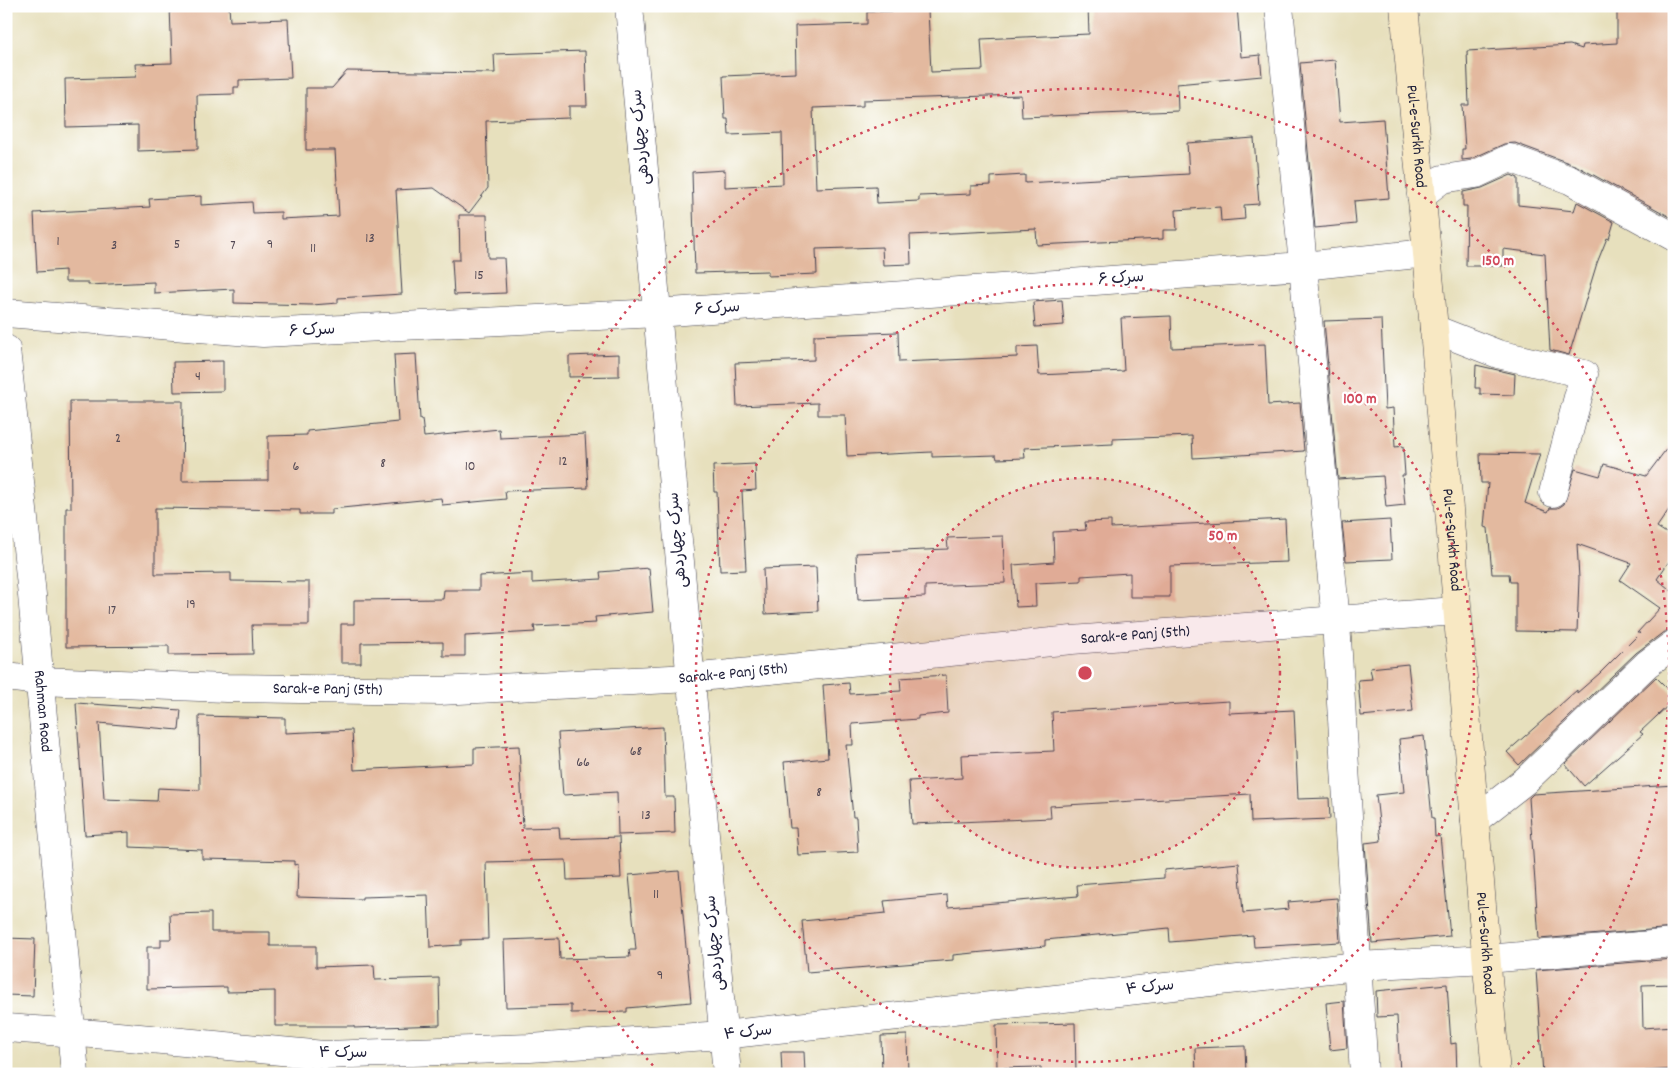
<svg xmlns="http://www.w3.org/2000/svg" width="1680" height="1080" font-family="Dekko,'Playpen Sans Arabic',sans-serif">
<rect width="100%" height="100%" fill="#fff"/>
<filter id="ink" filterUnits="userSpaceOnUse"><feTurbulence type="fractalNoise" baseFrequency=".02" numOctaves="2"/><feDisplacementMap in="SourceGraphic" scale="10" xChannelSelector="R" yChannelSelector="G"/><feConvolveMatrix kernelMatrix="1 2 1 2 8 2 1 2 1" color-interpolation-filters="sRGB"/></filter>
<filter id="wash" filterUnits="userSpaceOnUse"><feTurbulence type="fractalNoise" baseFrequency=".0096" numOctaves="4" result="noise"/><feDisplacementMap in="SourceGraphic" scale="20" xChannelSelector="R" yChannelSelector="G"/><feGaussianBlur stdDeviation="1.12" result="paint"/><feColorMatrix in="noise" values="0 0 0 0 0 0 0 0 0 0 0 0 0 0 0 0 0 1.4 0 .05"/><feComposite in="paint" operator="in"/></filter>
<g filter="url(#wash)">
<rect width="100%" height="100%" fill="#e7e0bd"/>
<g id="blocks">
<g fill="#e3b99f">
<polygon points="170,6 229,6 230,21 288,19 291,78 239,80 239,87 234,87 234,94 197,95 198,149 138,151 138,125 66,127 65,79 136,77 135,64 172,63"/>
<polygon points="1088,6 1237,6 1241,57 1260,55 1262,76 1177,84 1178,111 1022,117 1021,95 863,100 863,106 813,108 816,188 876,186 877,203 919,201 919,196 971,194 971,186 991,185 991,177 1025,175 1025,183 1189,174 1187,143 1254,138 1259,204 1244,205 1245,219 1221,221 1220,207 1176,210 1177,230 1163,230 1163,239 1037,245 1036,229 910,235 911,264 883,265 882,247 816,249 817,274 768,276 768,271 695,273 692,172 725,170 725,187 783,184 782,133 729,135 728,119 725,119 723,76 796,73 795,26 867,24 867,12 928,10 931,72 983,70 981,39 1089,34"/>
<polygon points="1617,6 1674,6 1674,219 1577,166 1515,143 1504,144 1471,159 1462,160 1462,149 1465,149 1462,105 1469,105 1467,51 1570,45 1582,49 1583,45 1617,43"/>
<polygon points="585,51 587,106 569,106 569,118 486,121 488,188 469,213 434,188 396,190 402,294 338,298 338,303 312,305 234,303 234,289 154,293 154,282 88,285 88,282 65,282 65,270 37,272 34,213 150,207 149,199 201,196 201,205 252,202 253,213 281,212 281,219 339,216 335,150 306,150 306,88 332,88 347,71 495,73 494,54"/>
<polygon points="1335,60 1340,122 1383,119 1389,198 1354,201 1356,224 1315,228 1300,63"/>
<polygon points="1511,175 1518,178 1518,205 1574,211 1577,202 1614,222 1609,239 1607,238 1597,263 1569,355 1550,350 1545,254 1503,249 1503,266 1466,266 1467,206 1463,206 1463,192 1482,188"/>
<polygon points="459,215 487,215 488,258 504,258 506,293 454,295 452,260 460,260"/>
<polygon points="1062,300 1064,325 1035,327 1033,302"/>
<polygon points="1171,316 1172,348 1265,344 1268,405 1300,403 1304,451 1193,458 1192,436 1113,439 1113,444 1024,448 1025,458 997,459 996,455 932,457 932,452 847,456 845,415 818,415 818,403 737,406 735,363 814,360 814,335 898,332 899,362 1017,357 1017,347 1037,346 1039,375 1124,371 1121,318"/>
<polygon points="1381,319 1385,409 1393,408 1395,447 1403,446 1405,475 1402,475 1405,505 1386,507 1383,476 1338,479 1324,321"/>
<polygon points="416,354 420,419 422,419 424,437 499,429 500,438 585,434 588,488 505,491 506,499 442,505 441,498 332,509 332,514 300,514 300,510 155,508 155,574 231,573 231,581 309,582 309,625 252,625 253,654 169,655 169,646 66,647 66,508 71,508 70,401 183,401 182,481 268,480 268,436 307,435 307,431 398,422 394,355"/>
<polygon points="619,354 619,376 569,377 569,356"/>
<polygon points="223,361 223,391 174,392 173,362"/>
<polygon points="1476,365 1515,374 1514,395 1480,394 1480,388 1475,388"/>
<polygon points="1674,439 1674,502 1657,527 1674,538 1674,554 1657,579 1674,593 1674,629 1665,631 1636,653 1519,765 1507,752 1577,690 1577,693 1600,673 1640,633 1637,633 1660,608 1620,580 1631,563 1577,544 1579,578 1577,632 1516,631 1516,582 1510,582 1509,574 1492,574 1488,528 1484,527 1488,483 1481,483 1480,453 1540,454 1525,503 1548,512 1550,508 1558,508 1564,504 1575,469 1600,476 1604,464 1646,476"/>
<polygon points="755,464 756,490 742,491 746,570 720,571 717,492 714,492 713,466"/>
<polygon points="1285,519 1287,562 1170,566 1170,597 1130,597 1130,573 1081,576 1081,581 1035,583 1036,606 1016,607 1013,565 1054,562 1053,532 1086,530 1085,522 1111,521 1111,528"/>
<polygon points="1390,520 1392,559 1346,561 1342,523"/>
<polygon points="1003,536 1005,583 925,586 925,597 858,600 856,553 948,549 947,538"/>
<polygon points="816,567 818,611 765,614 763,569"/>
<polygon points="649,568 653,612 595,617 596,623 534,626 535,632 465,636 465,656 443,656 443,642 361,643 361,663 341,663 341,624 354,624 354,600 443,599 444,590 479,590 479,576 532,573 532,583 601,579 600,572"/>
<polygon points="1408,664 1413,711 1361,716 1358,680 1372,679 1370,668"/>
<polygon points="946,675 948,713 918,716 918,719 852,724 853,745 846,745 853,817 856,817 858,852 798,855 796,828 790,828 784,762 828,758 823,685 849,683 850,694 901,691 900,678"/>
<polygon points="1656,677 1674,695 1674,700 1640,732 1643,734 1584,786 1565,764"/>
<polygon points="1229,701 1229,713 1294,710 1298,799 1329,798 1330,819 1251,822 1250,794 1050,806 1051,818 912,824 909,781 962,778 961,755 1054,751 1052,712"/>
<polygon points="76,703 181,710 179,730 99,723 104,799 157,801 158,788 200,790 199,716 285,718 285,733 352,730 354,770 474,764 474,748 519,746 523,828 559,827 560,839 619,837 621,878 567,880 566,860 486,862 488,939 461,940 461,945 430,947 428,895 362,897 362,899 297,897 298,864 294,865 294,861 202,859 202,850 129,847 129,832 85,835"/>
<polygon points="663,727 665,797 674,797 675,833 618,835 617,792 563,795 558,733"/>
<polygon points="1424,736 1432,818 1434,818 1435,837 1440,836 1450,936 1372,943 1365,843 1381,841 1376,795 1404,792 1399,739"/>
<polygon points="1674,785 1674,928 1539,939 1529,798 1533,794"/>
<polygon points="1239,863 1243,913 1289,909 1288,902 1337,898 1340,942 1254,947 1253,935 1170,942 1169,928 1045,940 1045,946 953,955 953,960 807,972 802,921 886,913 884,901 947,895 948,907 1078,896 1077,885 1164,878 1164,870"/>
<polygon points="679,871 691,1002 627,1008 627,1012 571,1013 571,1005 506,1007 504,940 559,938 560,959 630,957 629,950 636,950 629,875"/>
<polygon points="211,913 211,932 270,932 270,946 316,946 316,967 374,965 375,980 439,978 440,1025 354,1028 354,1026 275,1026 275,991 227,992 227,987 147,989 147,947 161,947 161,939 171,939 170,914"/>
<polygon points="6,938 35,939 33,996 6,995"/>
<polygon points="1674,959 1674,984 1642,985 1643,1028 1674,1026 1674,1069 1645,1071 1645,1074 1543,1074 1536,970"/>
<polygon points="1447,984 1451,1044 1456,1043 1457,1074 1400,1074 1397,1016 1377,1017 1376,991"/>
<polygon points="1344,1001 1347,1048 1330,1050 1326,1003"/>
<polygon points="1075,1023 1076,1074 1041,1074 1041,1067 997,1068 996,1025"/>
<polygon points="907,1035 908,1074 882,1074 881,1036"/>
<polygon points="1245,1046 1246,1074 1196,1074 1195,1048"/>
<polygon points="781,1052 804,1052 805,1073 782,1074"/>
</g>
</g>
</g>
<g filter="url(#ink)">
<use href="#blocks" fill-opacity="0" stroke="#403e4e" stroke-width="1"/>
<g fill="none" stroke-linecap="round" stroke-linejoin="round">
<defs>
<g id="street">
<polyline points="629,6 727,1074"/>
<polyline points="1279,6 1336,622 1364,1074"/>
<polyline points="1421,195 1442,179 1476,174 1510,158 1570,180 1674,237"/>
<polyline points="6,313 263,333 657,313 1303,266 1427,253"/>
<polyline points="1434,329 1498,354 1584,374 1553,493"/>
<path id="s1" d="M6 349 32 595 75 1074"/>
<path id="s2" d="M6 677 39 681 226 688 440 691 690 678 1072 640 1456 611"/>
<polyline points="1475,820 1526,780 1647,664 1674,644"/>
<polyline points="6,1028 107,1035 324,1055 530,1048 723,1035 1358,966 1487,959 1674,943"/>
</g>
<g id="secondary">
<path id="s3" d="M1404 6 1434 329 1496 1074"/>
</g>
</defs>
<use href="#street" stroke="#403e4e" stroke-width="29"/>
<use href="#secondary" stroke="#403e4e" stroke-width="29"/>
<use href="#street" stroke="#fff" stroke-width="28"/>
<use href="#secondary" stroke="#f8e8c3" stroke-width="28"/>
</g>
</g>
<circle cx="1085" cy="673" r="195" fill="#d1495b" fill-opacity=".12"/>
<g fill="none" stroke="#d1495b" stroke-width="2.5" stroke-dasharray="2.5 5">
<circle cx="1085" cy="673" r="195"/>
<circle cx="1085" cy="673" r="389"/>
<path d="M658 1071A584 584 0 1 1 1512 1071"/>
</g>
<g text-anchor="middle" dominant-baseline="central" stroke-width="4.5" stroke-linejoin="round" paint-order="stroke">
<g font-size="14" fill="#524854">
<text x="370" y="239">13</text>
<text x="58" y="242">1</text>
<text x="177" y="245">5</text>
<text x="270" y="245">9</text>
<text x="114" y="246">3</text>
<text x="233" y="246">7</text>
<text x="313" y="249">11</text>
<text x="479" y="276">15</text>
<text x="198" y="377">4</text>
<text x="118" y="439">2</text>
<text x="563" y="462">12</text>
<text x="383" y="464">8</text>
<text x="296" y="467">6</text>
<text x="470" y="467">10</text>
<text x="191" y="605">19</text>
<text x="112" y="611">17</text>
<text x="636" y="752">68</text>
<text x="583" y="763">66</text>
<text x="819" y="793">8</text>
<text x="646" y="816">13</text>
<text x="656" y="895">11</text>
<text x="660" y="976">9</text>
</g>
<g font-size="16" fill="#22223b" stroke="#fff">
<text stroke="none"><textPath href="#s3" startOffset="131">Pul-e-Surkh Road</textPath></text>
<text transform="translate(641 137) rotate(-95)">سرک چهاردهی</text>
<text transform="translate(1121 279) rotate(-4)">سرک ۶</text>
<text transform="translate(717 309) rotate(-4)">سرک ۶</text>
<text transform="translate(312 331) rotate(-3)">سرک ۶</text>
<text transform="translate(678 540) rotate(-95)">سرک چهاردهی</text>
<text stroke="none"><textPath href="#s3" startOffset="536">Pul-e-Surkh Road</textPath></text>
<text stroke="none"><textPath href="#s2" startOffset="1132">Sarak-e Panj (5th)</textPath></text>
<text stroke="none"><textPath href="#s2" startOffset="728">Sarak-e Panj (5th)</textPath></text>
<text stroke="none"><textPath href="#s2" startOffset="322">Sarak-e Panj (5th)</textPath></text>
<text stroke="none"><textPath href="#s1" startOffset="364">Rahman Road</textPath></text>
<text transform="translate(715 943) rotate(-95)">سرک چهاردهی</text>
<text stroke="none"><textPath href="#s3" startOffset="941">Pul-e-Surkh Road</textPath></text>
<text transform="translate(1150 988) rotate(-6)">سرک ۴</text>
<text transform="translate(748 1033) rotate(-6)">سرک ۴</text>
<text x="343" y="1053">سرک ۴</text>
</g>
</g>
<circle cx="1085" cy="673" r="8" fill="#d1495b" stroke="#fff" stroke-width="2.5"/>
<g font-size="15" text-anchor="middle" font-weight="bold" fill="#d1495b" stroke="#fff" stroke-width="4.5" stroke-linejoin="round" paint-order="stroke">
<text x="1498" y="265">150 m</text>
<text x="1360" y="403">100 m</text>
<text x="1223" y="540">50 m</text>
</g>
<rect width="1680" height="1080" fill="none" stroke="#fff" stroke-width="25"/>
</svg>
